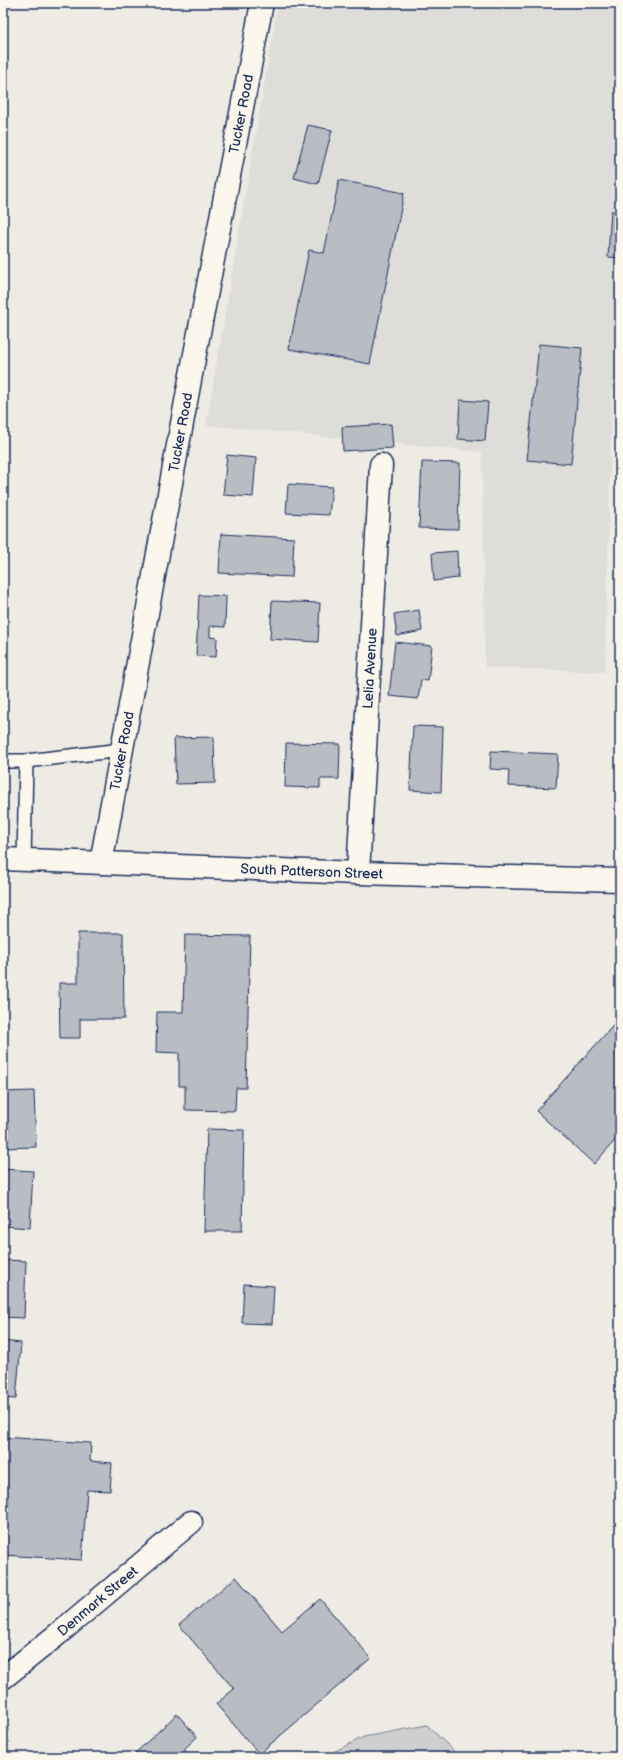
<svg xmlns="http://www.w3.org/2000/svg" width="623" height="1760" font-family="'Balsamiq Sans',sans-serif">
<rect width="100%" height="100%" fill="#eeebe4"/>
<filter id="ink" filterUnits="userSpaceOnUse"><feTurbulence type="fractalNoise" baseFrequency=".025" numOctaves="2"/><feDisplacementMap in="SourceGraphic" scale="8" xChannelSelector="R" yChannelSelector="G"/><feConvolveMatrix kernelMatrix="1 2 1 2 8 2 1 2 1" color-interpolation-filters="sRGB"/></filter>
<g filter="url(#ink)">
<polygon fill="#deddda" points="278,3 620,3 620,390 612,390 605,672 485,667 482,452 206,425"/>
<polygon fill="#cecfcf" stroke="#747f96" points="427,1725 460,1757 323,1757 364,1737"/>
<g fill="#b9bcc3" stroke="#1b2f5e">
<polygon points="308,125 332,130 318,184 294,178"/>
<polygon points="339,180 404,193 370,364 289,349 309,250 324,253"/>
<polygon points="611,211 620,211 620,258 608,257"/>
<polygon points="539,344 582,348 571,464 527,460"/>
<polygon points="460,400 488,402 485,441 458,439"/>
<polygon points="391,424 393,448 343,451 342,427"/>
<polygon points="227,455 256,458 253,497 223,495"/>
<polygon points="422,462 460,463 458,529 419,528"/>
<polygon points="288,484 332,487 329,515 286,513"/>
<polygon points="221,534 294,538 292,577 219,573"/>
<polygon points="457,551 458,578 434,581 432,553"/>
<polygon points="199,595 226,596 225,627 210,626 210,637 217,638 216,657 196,656"/>
<polygon points="272,601 320,603 318,642 270,639"/>
<polygon points="419,610 422,631 397,636 394,614"/>
<polygon points="395,642 432,646 428,681 421,680 418,699 389,696"/>
<polygon points="413,726 443,727 441,792 410,790"/>
<polygon points="214,737 215,783 176,784 174,738"/>
<polygon points="286,743 340,744 339,779 320,779 320,788 285,787"/>
<polygon points="491,751 558,754 556,788 508,786 509,770 490,769"/>
<polygon points="78,933 123,933 124,1019 80,1019 80,1038 60,1038 59,983 78,983"/>
<polygon points="185,935 250,936 246,1088 236,1088 235,1111 185,1110 185,1086 179,1086 179,1053 156,1052 157,1012 183,1012"/>
<polygon points="620,1018 620,1135 594,1164 536,1111"/>
<polygon points="34,1091 36,1147 3,1148 3,1092"/>
<polygon points="207,1129 244,1130 242,1231 204,1231"/>
<polygon points="3,1169 33,1171 30,1228 3,1226"/>
<polygon points="3,1260 26,1261 24,1318 3,1317"/>
<polygon points="244,1284 274,1286 272,1324 242,1323"/>
<polygon points="3,1341 21,1343 16,1399 3,1398"/>
<polygon points="3,1437 91,1443 90,1461 112,1463 110,1491 87,1490 82,1560 3,1555"/>
<polygon points="236,1577 282,1631 320,1599 371,1658 259,1754 216,1704 234,1689 179,1625"/>
<polygon points="177,1714 197,1737 184,1749 189,1755 187,1757 131,1757"/>
</g>
<g fill="none" stroke-linecap="round" stroke-linejoin="round">
<defs>
<g id="lane">
<polyline points="3,761 26,761 24,860"/>
<polyline points="26,761 122,750"/>
</g>
<g id="street">
<path id="s1" d="M101 863 190 380 262 3"/>
<path id="s2" d="M358 873 381 465"/>
<path id="s3" d="M3 1678 58 1634 191 1522"/>
</g>
<g id="primary">
<path id="s4" d="M3 859 358 873 620 880"/>
</g>
</defs>
<use href="#lane" stroke="#1b2f5e" stroke-width="16"/>
<use href="#street" stroke="#1b2f5e" stroke-width="25"/>
<use href="#primary" stroke="#1b2f5e" stroke-width="25"/>
<use href="#lane" stroke="#fbf7ec" stroke-width="13"/>
<use href="#street" stroke="#fbf7ec" stroke-width="22"/>
<use href="#primary" stroke="#fbf7ec" stroke-width="22"/>
</g>
</g>
<g text-anchor="middle" dominant-baseline="central" stroke-width="3" stroke-linejoin="round" paint-order="stroke">
<g font-size="14" fill="#1b2f5e" stroke="#fbf7ec">
<text stroke="none"><textPath href="#s1" startOffset="762">Tucker Road</textPath></text>
<text stroke="none"><textPath href="#s1" startOffset="438">Tucker Road</textPath></text>
<text stroke="none"><textPath href="#s2" startOffset="205">Lelia Avenue</textPath></text>
<text stroke="none"><textPath href="#s1" startOffset="114">Tucker Road</textPath></text>
<text stroke="none"><textPath href="#s4" startOffset="309">South Patterson Street</textPath></text>
<text stroke="none"><textPath href="#s3" startOffset="122">Denmark Street</textPath></text>
</g>
</g>
<rect width="623" height="1760" fill="none" stroke="#fbf7ec" stroke-width="16"/>
<rect x="8" y="8" width="607" height="1744" fill="none" stroke="#1b2f5e" stroke-width="1.5" filter="url(#ink)"/>
</svg>
